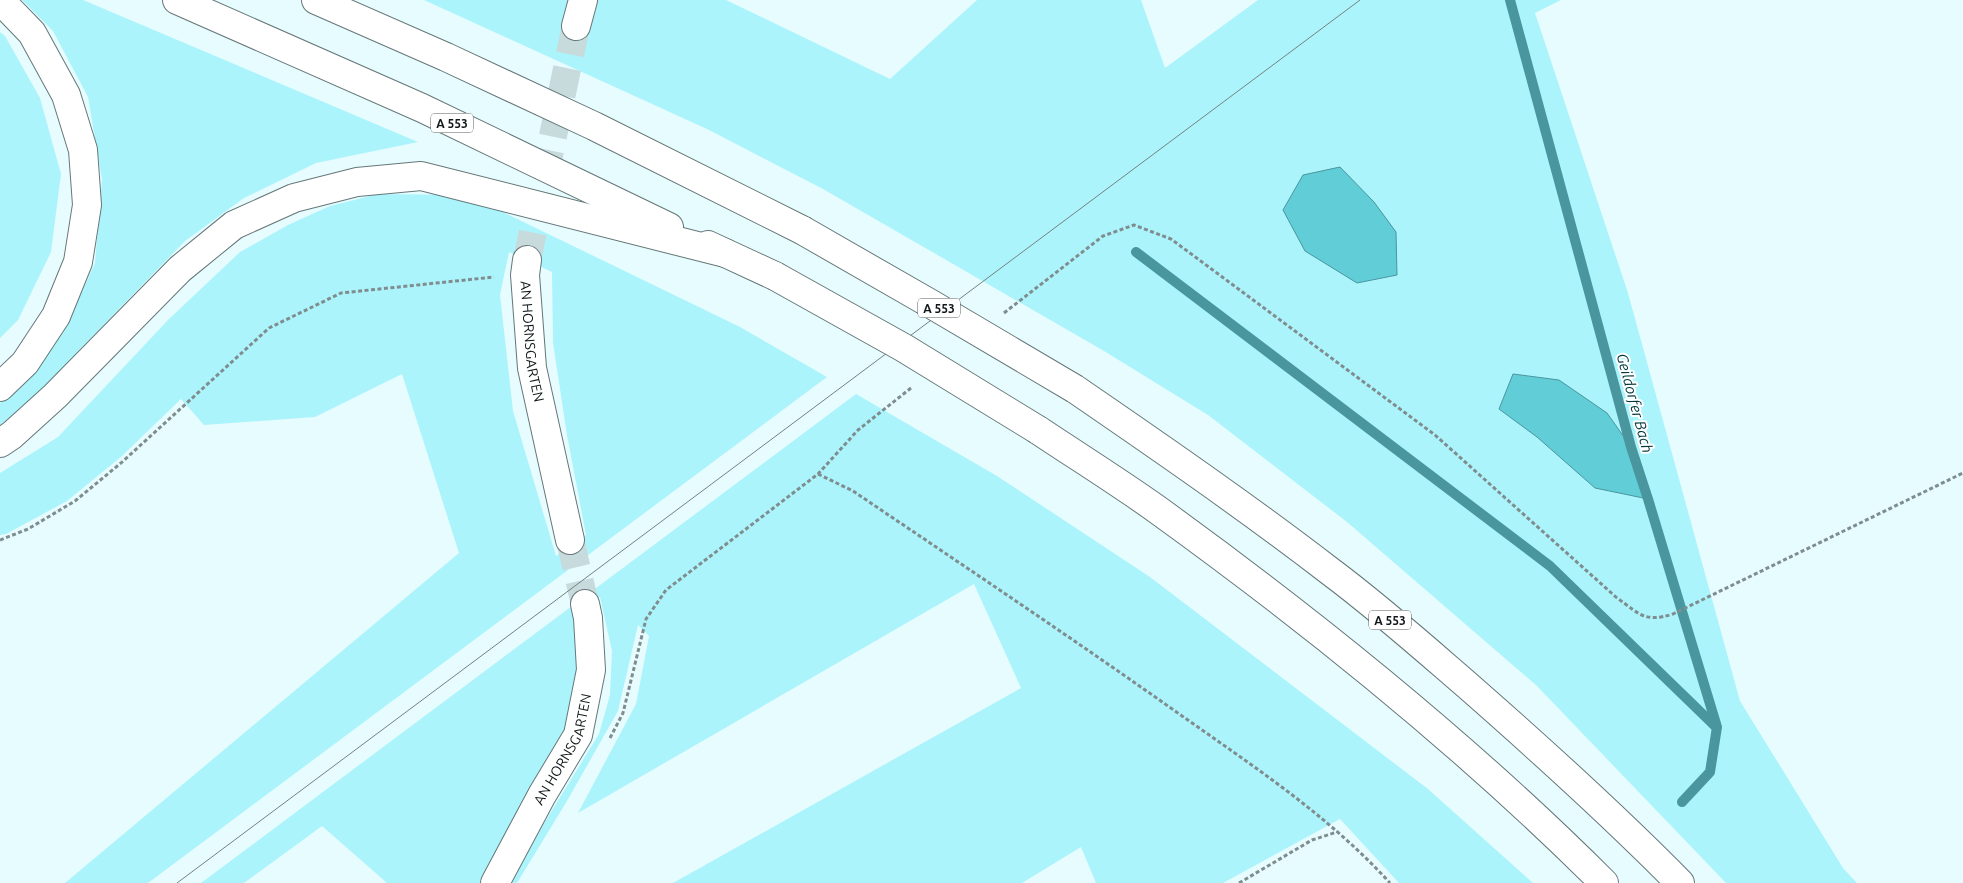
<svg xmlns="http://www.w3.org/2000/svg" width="1963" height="883" font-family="Ubuntu,sans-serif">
<rect width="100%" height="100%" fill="#e7fcfe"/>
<g fill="#acf4fc" fill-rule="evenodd">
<polygon points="22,0 83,0 418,142 316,163 244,198 185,241 18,413 0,425 0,403 6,399 63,333 95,263 102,180 88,97 53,31"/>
<polygon points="424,0 726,0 890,79 977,0 1141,0 1165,68 1258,0 1561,0 1535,13 1628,293 1740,701 1843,868 1857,883 1726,883 1536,685 1347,522 1208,415 1104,351 823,189 709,130"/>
<polygon points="0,32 5,36 40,98 61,174 51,252 18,320 0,338"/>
<path d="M378 194 468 195 740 327 827 377 148 883H65L459 553 402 374 315 417 204 425 181 399 122 456 67 501 6 534 0 535V473L58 437 168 320 240 252 288 225 330 206ZM509 252 552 272 553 343 567 435 586 535 556 556 513 411 500 295Z"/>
<polygon points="856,394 997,476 1150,577 1428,789 1533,883 1399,883 1340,819 1223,883 1096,883 1081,847 1022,883 673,883 1021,688 974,584 578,813 636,704 649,636 638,625 618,711 567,801 517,883 507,883 599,734 610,695 612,651 600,597 580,612 581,702 486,883 387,883 322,826 244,883 201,883"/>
</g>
<g fill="#61cdd7" stroke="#49969e">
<polygon points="1340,167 1374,202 1396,232 1397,275 1357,283 1305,251 1283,210 1303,175"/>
<polygon points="1513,374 1559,380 1607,413 1631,447 1648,499 1595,488 1537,437 1499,409"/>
</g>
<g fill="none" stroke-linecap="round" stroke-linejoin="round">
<g stroke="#49969e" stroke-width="10">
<polyline points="1510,0 1631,447 1648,499 1717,727 1710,772 1682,802"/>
<polyline points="1136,252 1550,566 1716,727"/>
</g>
<g stroke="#c7dadc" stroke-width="28" stroke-dasharray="28 14" stroke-linecap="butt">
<polyline points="527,260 576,26"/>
<polyline points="570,540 585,604"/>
</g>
<defs>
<g id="minor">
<polyline points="576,26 583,0"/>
<path id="s1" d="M527 260 525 275 532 368 570 540"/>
<path id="s2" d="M495 883 542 795 578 735 591 670 588 618 585 604"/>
</g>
<g id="motorway">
<polyline points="0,0 32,33 66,95 83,150 87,205 78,262 56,316 25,363 0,387"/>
<polyline points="177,0 422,108 669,227"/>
<polyline points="316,0 446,57 594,126 802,230"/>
<polyline points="708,245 775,276"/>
<path d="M1075 389C1161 448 1248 508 1331 572 1378 607 1423 647 1467 685 1540 749 1612 814 1680 883"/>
<path d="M1038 430C1077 456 1117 481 1155 508 1313 622 1466 745 1604 883"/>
<polyline points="0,443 12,435 55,396 180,269 234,225 294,198 357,182 421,176 725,253"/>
</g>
</defs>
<use href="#minor" stroke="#657779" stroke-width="30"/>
<use href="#motorway" stroke="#657779" stroke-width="30"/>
<g stroke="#7f8d8f" stroke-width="3" stroke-dasharray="4 2.5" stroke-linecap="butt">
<path d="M1004 313 1103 236 1134 225 1171 239 1435 435 1617 598C1640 614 1644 623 1673 614L1963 473"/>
<path d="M818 474 853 491C961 564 1069 636 1175 711 1250 764 1327 814 1390 883"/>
<polyline points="0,540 28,529 75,501 121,463 269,328 341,293 494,277"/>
<polyline points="610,738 623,713 646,619 666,590 818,474 858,430 911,388"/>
<polyline points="1239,883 1312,840 1337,832"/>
</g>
<use href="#minor" stroke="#fff" stroke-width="28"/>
<use href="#motorway" stroke="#fff" stroke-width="28"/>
<polyline stroke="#748283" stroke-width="1" points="177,883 1360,0"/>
<defs>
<g id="motorway-bridge">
<polyline points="802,230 931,304 1075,389"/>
<polyline points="775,276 904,348 1038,430"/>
</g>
</defs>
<use href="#motorway-bridge" stroke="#657779" stroke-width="30" stroke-linecap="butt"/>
<use href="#motorway-bridge" stroke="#fff" stroke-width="28"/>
</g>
<g text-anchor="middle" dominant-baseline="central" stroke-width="4" stroke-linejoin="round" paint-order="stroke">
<g fill="#fff" stroke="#585d5d" stroke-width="1">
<rect x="431" y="113.5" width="42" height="19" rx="4"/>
<rect x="918" y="298.5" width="42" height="19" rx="4"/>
<rect x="1369" y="610.5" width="42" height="19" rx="4"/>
</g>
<g font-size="12" font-weight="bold" fill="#101718">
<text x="452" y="123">A 553</text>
<text x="939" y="308">A 553</text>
<text x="1390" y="620">A 553</text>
</g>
<g font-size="14" fill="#101718" stroke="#fff">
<text stroke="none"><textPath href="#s1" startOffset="82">AN HORNSGARTEN</textPath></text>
<text stroke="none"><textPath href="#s2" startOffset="151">AN HORNSGARTEN</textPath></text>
</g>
<g font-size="15" font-style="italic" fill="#02383c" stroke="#fff">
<text transform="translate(1635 403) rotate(75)">Geildorfer Bach</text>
</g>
</g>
</svg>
